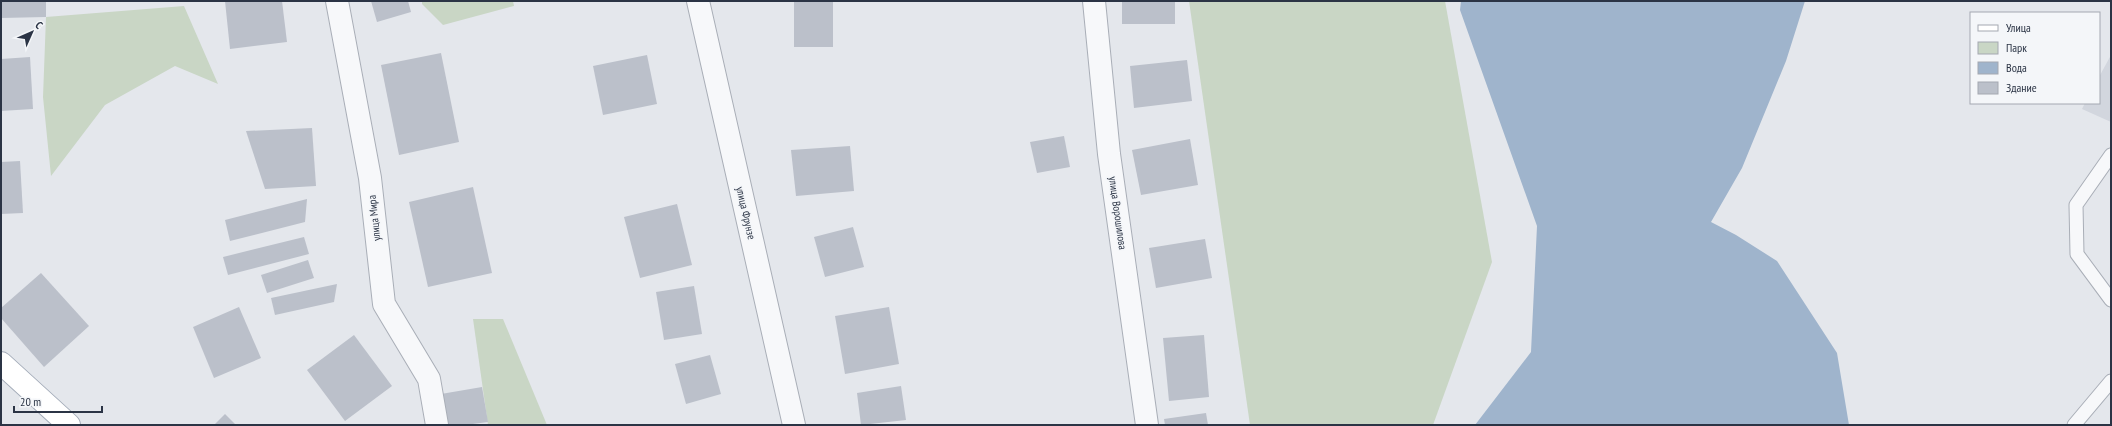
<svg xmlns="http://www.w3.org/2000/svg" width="2112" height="426" font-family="'PT Sans Narrow',sans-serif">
<rect width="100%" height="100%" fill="#e4e7ec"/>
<polygon fill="#d2d6de" points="2111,55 2111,122 2082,109 2085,103 2099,103 2099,77"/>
<g fill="#c9d6c5">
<polygon points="422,1 513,1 514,6 443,25 422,4"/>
<polygon points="1189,1 1445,1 1492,262 1433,425 1250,425"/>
<polygon points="184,6 218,84 175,66 105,105 51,176 43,97 46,17"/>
<polygon points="473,319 503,319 547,425 488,425"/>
</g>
<polygon fill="#9fb4cc" points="1461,1 1805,1 1786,61 1742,168 1711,222 1736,235 1777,261 1837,353 1849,425 1475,425 1531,352 1537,226 1460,10"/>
<g fill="#bbc0ca">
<polygon points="1,1 46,1 46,17 1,18"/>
<polygon points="225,1 282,1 287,42 230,49"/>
<polygon points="371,1 408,1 411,12 377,22"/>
<rect x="794" y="1" width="39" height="46"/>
<rect x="1122" y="1" width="53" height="23"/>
<polygon points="441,53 459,142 399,155 381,65"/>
<polygon points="647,55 657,104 603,115 593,66"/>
<polygon points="30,57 33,109 1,111 1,59"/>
<polygon points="1187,60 1192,101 1134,108 1130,66"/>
<polygon points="312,128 316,186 265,189 246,131"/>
<polygon points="1064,136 1070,167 1037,173 1030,142"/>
<polygon points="1190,139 1198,185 1141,195 1132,150"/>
<polygon points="850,146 854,191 796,196 791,150"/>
<polygon points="20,161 23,213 1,214 1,162"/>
<polygon points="473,187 492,273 428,287 409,202"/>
<polygon points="307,199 305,222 230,241 225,220"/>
<polygon points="677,204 692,265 640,278 624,217"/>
<polygon points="853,227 864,267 825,277 814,237"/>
<polygon points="304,237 309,254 228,275 223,257"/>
<polygon points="1205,239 1212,278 1156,288 1149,248"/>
<polygon points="308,260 314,278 267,293 261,275"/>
<polygon points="41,273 89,326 44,367 1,318 1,308"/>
<polygon points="337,284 334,302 275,315 271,298"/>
<polygon points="694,286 702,334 664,340 656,292"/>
<polygon points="239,307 261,358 214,378 193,327"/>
<polygon points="889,307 899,364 845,374 835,316"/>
<polygon points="354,335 392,386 345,421 307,370"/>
<polygon points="1204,335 1209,397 1169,401 1163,338"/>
<polygon points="710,355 721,394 686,404 675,364"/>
<polygon points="901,386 906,420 861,425 857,393"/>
<polygon points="482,387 488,422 465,425 447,425 441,394"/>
<polygon points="1206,413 1208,425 1165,425 1164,419"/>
<polygon points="225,414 236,425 214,425"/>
</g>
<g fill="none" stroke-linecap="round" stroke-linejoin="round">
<defs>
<g id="service">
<polyline points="2111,155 2076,205 2077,254 2111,300"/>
<polyline points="2074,425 2111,381"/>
</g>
<g id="minor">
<polyline points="337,1 370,178 384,304 429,379 437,425"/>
<polyline points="698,1 794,425"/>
<polyline points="1094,1 1109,154 1147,425"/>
</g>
<polyline id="primary" points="1,363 69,425"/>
</defs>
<use href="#service" stroke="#a9aeb7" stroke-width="15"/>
<use href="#minor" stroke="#a9aeb7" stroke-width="24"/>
<use href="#primary" stroke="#a3abb8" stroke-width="24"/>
<use href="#service" stroke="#f7f8fa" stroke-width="13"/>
<use href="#minor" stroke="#f7f8fa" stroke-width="22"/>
<use href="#primary" stroke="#fff" stroke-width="22"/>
</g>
<g text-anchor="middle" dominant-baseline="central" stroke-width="3" stroke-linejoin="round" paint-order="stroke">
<g font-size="11" fill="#2b3445" stroke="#f4f6f9">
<text transform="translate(746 213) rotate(77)">улица Фрунзе</text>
<text transform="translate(1118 213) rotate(82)">улица Ворошилова</text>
<text transform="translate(374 218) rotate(-96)">улица Мира</text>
</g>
</g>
<rect width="2112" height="426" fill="none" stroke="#2b3445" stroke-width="4"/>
<rect x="1970" y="12" width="130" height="92" fill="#f4f6f9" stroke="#a4a8b1"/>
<rect x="1978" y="25" width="20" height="6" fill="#ffffff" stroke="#a4a8b1"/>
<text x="2006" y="32" font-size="12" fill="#2b3445">Улица</text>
<rect x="1978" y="42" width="20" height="12" fill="#c9d6c5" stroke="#a4a8b1"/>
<text x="2006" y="52" font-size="12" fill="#2b3445">Парк</text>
<rect x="1978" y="62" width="20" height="12" fill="#9fb4cc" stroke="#a4a8b1"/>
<text x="2006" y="72" font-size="12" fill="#2b3445">Вода</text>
<rect x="1978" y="82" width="20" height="12" fill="#bbc0ca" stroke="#a4a8b1"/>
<text x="2006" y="92" font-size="12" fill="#2b3445">Здание</text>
<g transform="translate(32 32) rotate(45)" stroke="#f4f6f9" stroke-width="3" paint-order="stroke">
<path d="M0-3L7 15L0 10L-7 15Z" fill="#2b3445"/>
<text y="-6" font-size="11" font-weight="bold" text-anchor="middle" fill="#2b3445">С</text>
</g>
<path d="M14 406v6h88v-6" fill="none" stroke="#2b3445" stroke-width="2"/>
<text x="20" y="406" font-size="12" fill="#2b3445" stroke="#f4f6f9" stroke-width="3" paint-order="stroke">20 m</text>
</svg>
